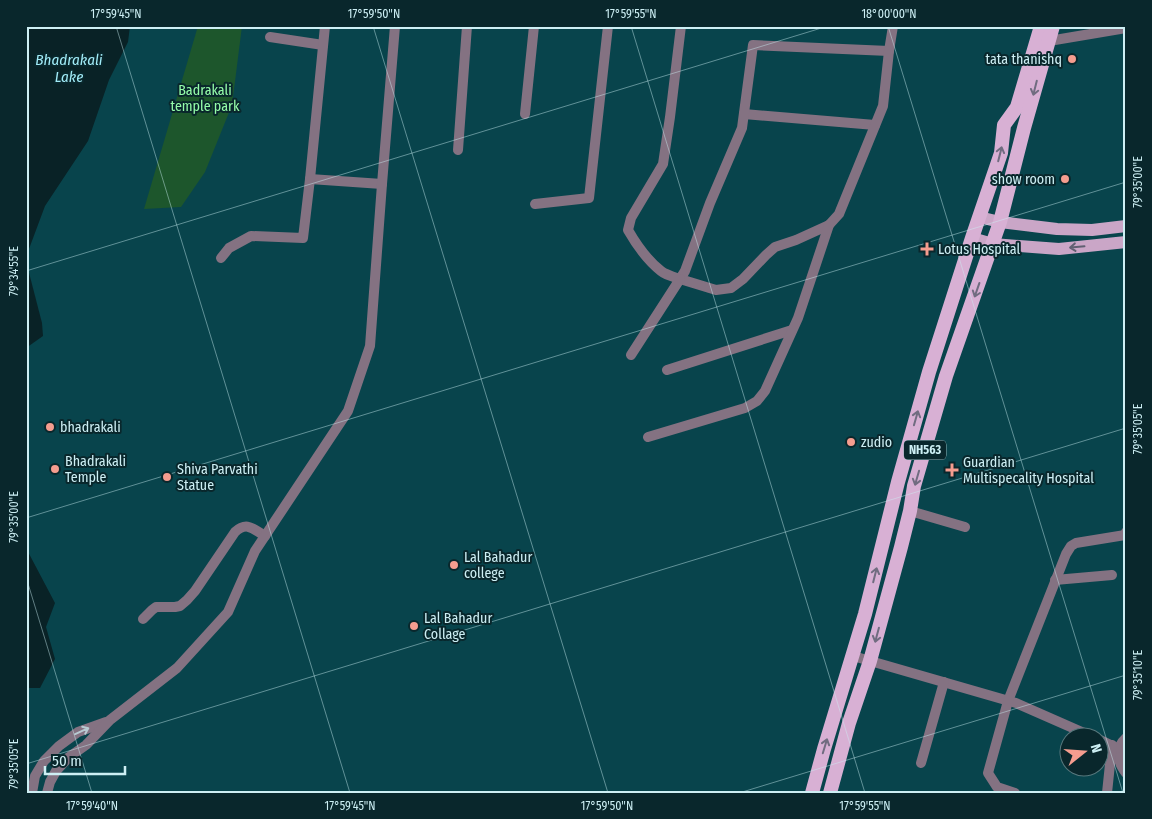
<svg xmlns="http://www.w3.org/2000/svg" width="1152" height="819" font-family="'Fira Sans Condensed',sans-serif">
<rect width="100%" height="100%" fill="#08444c"/>
<polygon fill="#1d562c" points="198,26 242,26 232,105 205,172 181,207 144,209"/>
<g fill="#092226">
<polygon points="26,26 130,26 128,42 109,80 88,141 45,206 26,257"/>
<polygon points="26,261 42,323 43,336 26,348"/>
<polygon points="26,548 55,603 46,627 55,659 40,688 26,688"/>
</g>
<g fill="none" stroke-linecap="round" stroke-linejoin="round">
<g stroke="#847282" stroke-width="10">
<polyline points="270,37 323,45"/>
<polyline points="1043,42 1126,28"/>
<polyline points="525,114 534,26"/>
<polyline points="744,114 875,125"/>
<polyline points="458,150 467,26"/>
<polyline points="310,179 382,184"/>
<polyline points="535,204 589,198 608,26"/>
<polyline points="829,225 796,240 775,247 766,255 743,279 731,288 716,290 680,279 685,271 710,203 742,128 753,45 889,51"/>
<polyline points="221,258 229,248 251,236 303,238 310,179 325,26"/>
<path d="M631 355 680 279C674 277 666 275 661 271 647 260 636 244 628 230L631 218 663 164 670 117 681 26"/>
<polyline points="667,370 792,330"/>
<polyline points="648,437 745,408 757,401 765,391 798,318 829,225 839,214 883,106 889,51 893,26"/>
<polyline points="910,511 965,527"/>
<polyline points="1055,580 1112,575"/>
<path d="M143 619 152 610 156 607H175L180 606 187 600 195 591 235 532C247 521 253 529 265 536"/>
<polyline points="853,656 1016,703 1091,736"/>
<path d="M1126 738C1115 748 1117 762 1126 773"/>
<polyline points="1100,740 1117,748"/>
<polyline points="921,763 944,682"/>
<polyline points="32,793 35,776 44,761 59,746 78,732 106,722"/>
<polyline points="47,793 50,782 56,771 69,757 86,745 110,720 177,668 228,612 255,551 348,411 370,346 382,184 395,26"/>
<polyline points="1015,793 997,787 988,773 1008,701 1066,554 1071,546 1076,543 1125,535 1126,532"/>
<polyline points="1107,793 1112,745"/>
</g>
<g stroke="#caa6c7" stroke-width="12">
<polyline points="979,217 1000,222 1057,229 1092,230 1126,226"/>
<polyline points="972,238 993,244 1059,249 1126,242"/>
</g>
<g stroke="#d8b0d4" stroke-width="14">
<polyline points="812,793 824,749 865,614 898,482 929,372 972,238 1001,153 1004,125 1017,107 1041,26"/>
<polyline points="830,793 849,723 870,661 901,547 910,511 914,486 946,376 1000,222 1024,128 1053,26"/>
</g>
</g>
<defs><path id="oneway-shaft" d="M-6 0H5M1.5-3L5.5 0L1.5 3" fill="none" stroke-width="1.6" stroke-linecap="round" stroke-linejoin="round" transform="scale(1.25)"/></defs>
<g stroke="#706c80">
<use href="#oneway-shaft" transform="translate(1035 88) rotate(104)"/>
<use href="#oneway-shaft" transform="translate(1000 154) rotate(-76)"/>
<use href="#oneway-shaft" transform="translate(977 290) rotate(109)"/>
<use href="#oneway-shaft" transform="translate(916 418) rotate(-74)"/>
<use href="#oneway-shaft" transform="translate(917 478) rotate(106)"/>
<use href="#oneway-shaft" transform="translate(875 575) rotate(-76)"/>
<use href="#oneway-shaft" transform="translate(877 635) rotate(105)"/>
<use href="#oneway-shaft" transform="translate(825 746) rotate(-73)"/>
</g>
<use stroke="#606072" href="#oneway-shaft" transform="translate(1077 247) rotate(175)"/>
<use stroke="#b7cad2" href="#oneway-shaft" transform="translate(82 731) rotate(-24)"/>
<path fill="none" stroke="#cdeff4" stroke-width="1" stroke-opacity="0.45" d="M116 26 350 793M373 26 608 793M631 26 865 793M888 26 1123 793M26 271 828 26M26 518 1126 182M26 577 92 793M26 764 1126 428M739 793 1126 675"/>
<g fill="#f59d8f" stroke="#09272c" stroke-width="2">
<circle cx="1072" cy="59" r="5"/>
<circle cx="1065" cy="179" r="5"/>
<path d="M924.5 241.5h5v5h5v5h-5v5h-5v-5h-5v-5h5z"/>
<circle cx="50" cy="427" r="5"/>
<circle cx="851" cy="442" r="5"/>
<circle cx="55" cy="469" r="5"/>
<path d="M949.5 462.5h5v5h5v5h-5v5h-5v-5h-5v-5h5z"/>
<circle cx="167" cy="477" r="5"/>
<circle cx="454" cy="565" r="5"/>
<circle cx="414" cy="626" r="5"/>
</g>
<g text-anchor="middle" dominant-baseline="central" stroke-width="4" stroke-linejoin="round" paint-order="stroke">
<rect fill="#09272c" stroke="#92b3b8" stroke-width="1" x="904" y="440.5" width="42" height="19" rx="4"/>
<g font-size="12" font-weight="bold" fill="#cdeff4">
<text x="925" y="450">NH563</text>
</g>
<g font-size="14" fill="#cdeff4" stroke="#09272c" text-anchor="start">
<text x="1062" y="59" text-anchor="end">tata thanishq</text>
<text x="1055" y="179" text-anchor="end">show room</text>
<text x="938" y="249">Lotus Hospital</text>
<text x="60" y="427">bhadrakali</text>
<text x="861" y="442">zudio</text>
<text x="65" y="461">Bhadrakali<tspan x="65" dy="16">Temple</tspan></text>
<text x="963" y="462">Guardian<tspan x="963" dy="16">Multispecality Hospital</tspan></text>
<text x="177" y="469">Shiva Parvathi<tspan x="177" dy="16">Statue</tspan></text>
<text x="464" y="557">Lal Bahadur<tspan x="464" dy="16">college</tspan></text>
<text x="424" y="618">Lal Bahadur<tspan x="424" dy="16">Collage</tspan></text>
</g>
<g font-size="14" fill="#95fda9" stroke="#09272c">
<text x="205" y="90">Badrakali<tspan x="205" dy="16">temple park</tspan></text>
</g>
<g font-size="15" font-style="italic" fill="#a2ecf8" stroke="#09272c">
<text x="69" y="60">Bhadrakali<tspan x="69" dy="17">Lake</tspan></text>
</g>
</g>
<rect width="1152" height="819" fill="none" stroke="#09272c" stroke-width="55"/>
<g transform="translate(1084 752) rotate(73)"><circle r="24" fill="#09272c" stroke="#57777c"/>
<path d="M0-4L9 19L0 12L-9 19Z" fill="#f59d8f"/>
<text y="-8" font-size="14" font-weight="bold" text-anchor="middle" fill="#cdeff4">N</text>
</g>
<path d="M45 766v8h80v-8" fill="none" stroke="#cdeff4" stroke-width="2.5"/>
<text x="52" y="766" font-size="15" fill="#cdeff4" stroke="#09272c" stroke-width="4" paint-order="stroke">50 m</text>
<rect x="28" y="28" width="1096" height="764" fill="none" stroke="#cdeff4" stroke-width="2"/>
<g font-size="12" text-anchor="middle" fill="#cdeff4">
<text x="116" y="18">17°59'45"N</text>
<text x="374" y="18">17°59'50"N</text>
<text x="631" y="18">17°59'55"N</text>
<text x="889" y="18">18°00'00"N</text>
<text transform="translate(1138 182) rotate(-90)" y="4">79°35'00"E</text>
<text transform="translate(14 271) rotate(-90)" y="4">79°34'55"E</text>
<text transform="translate(1138 429) rotate(-90)" y="4">79°35'05"E</text>
<text transform="translate(14 517) rotate(-90)" y="4">79°35'00"E</text>
<text transform="translate(1138 675) rotate(-90)" y="4">79°35'10"E</text>
<text transform="translate(14 764) rotate(-90)" y="4">79°35'05"E</text>
<text x="92" y="810">17°59'40"N</text>
<text x="350" y="810">17°59'45"N</text>
<text x="607" y="810">17°59'50"N</text>
<text x="865" y="810">17°59'55"N</text>
</g>
</svg>
